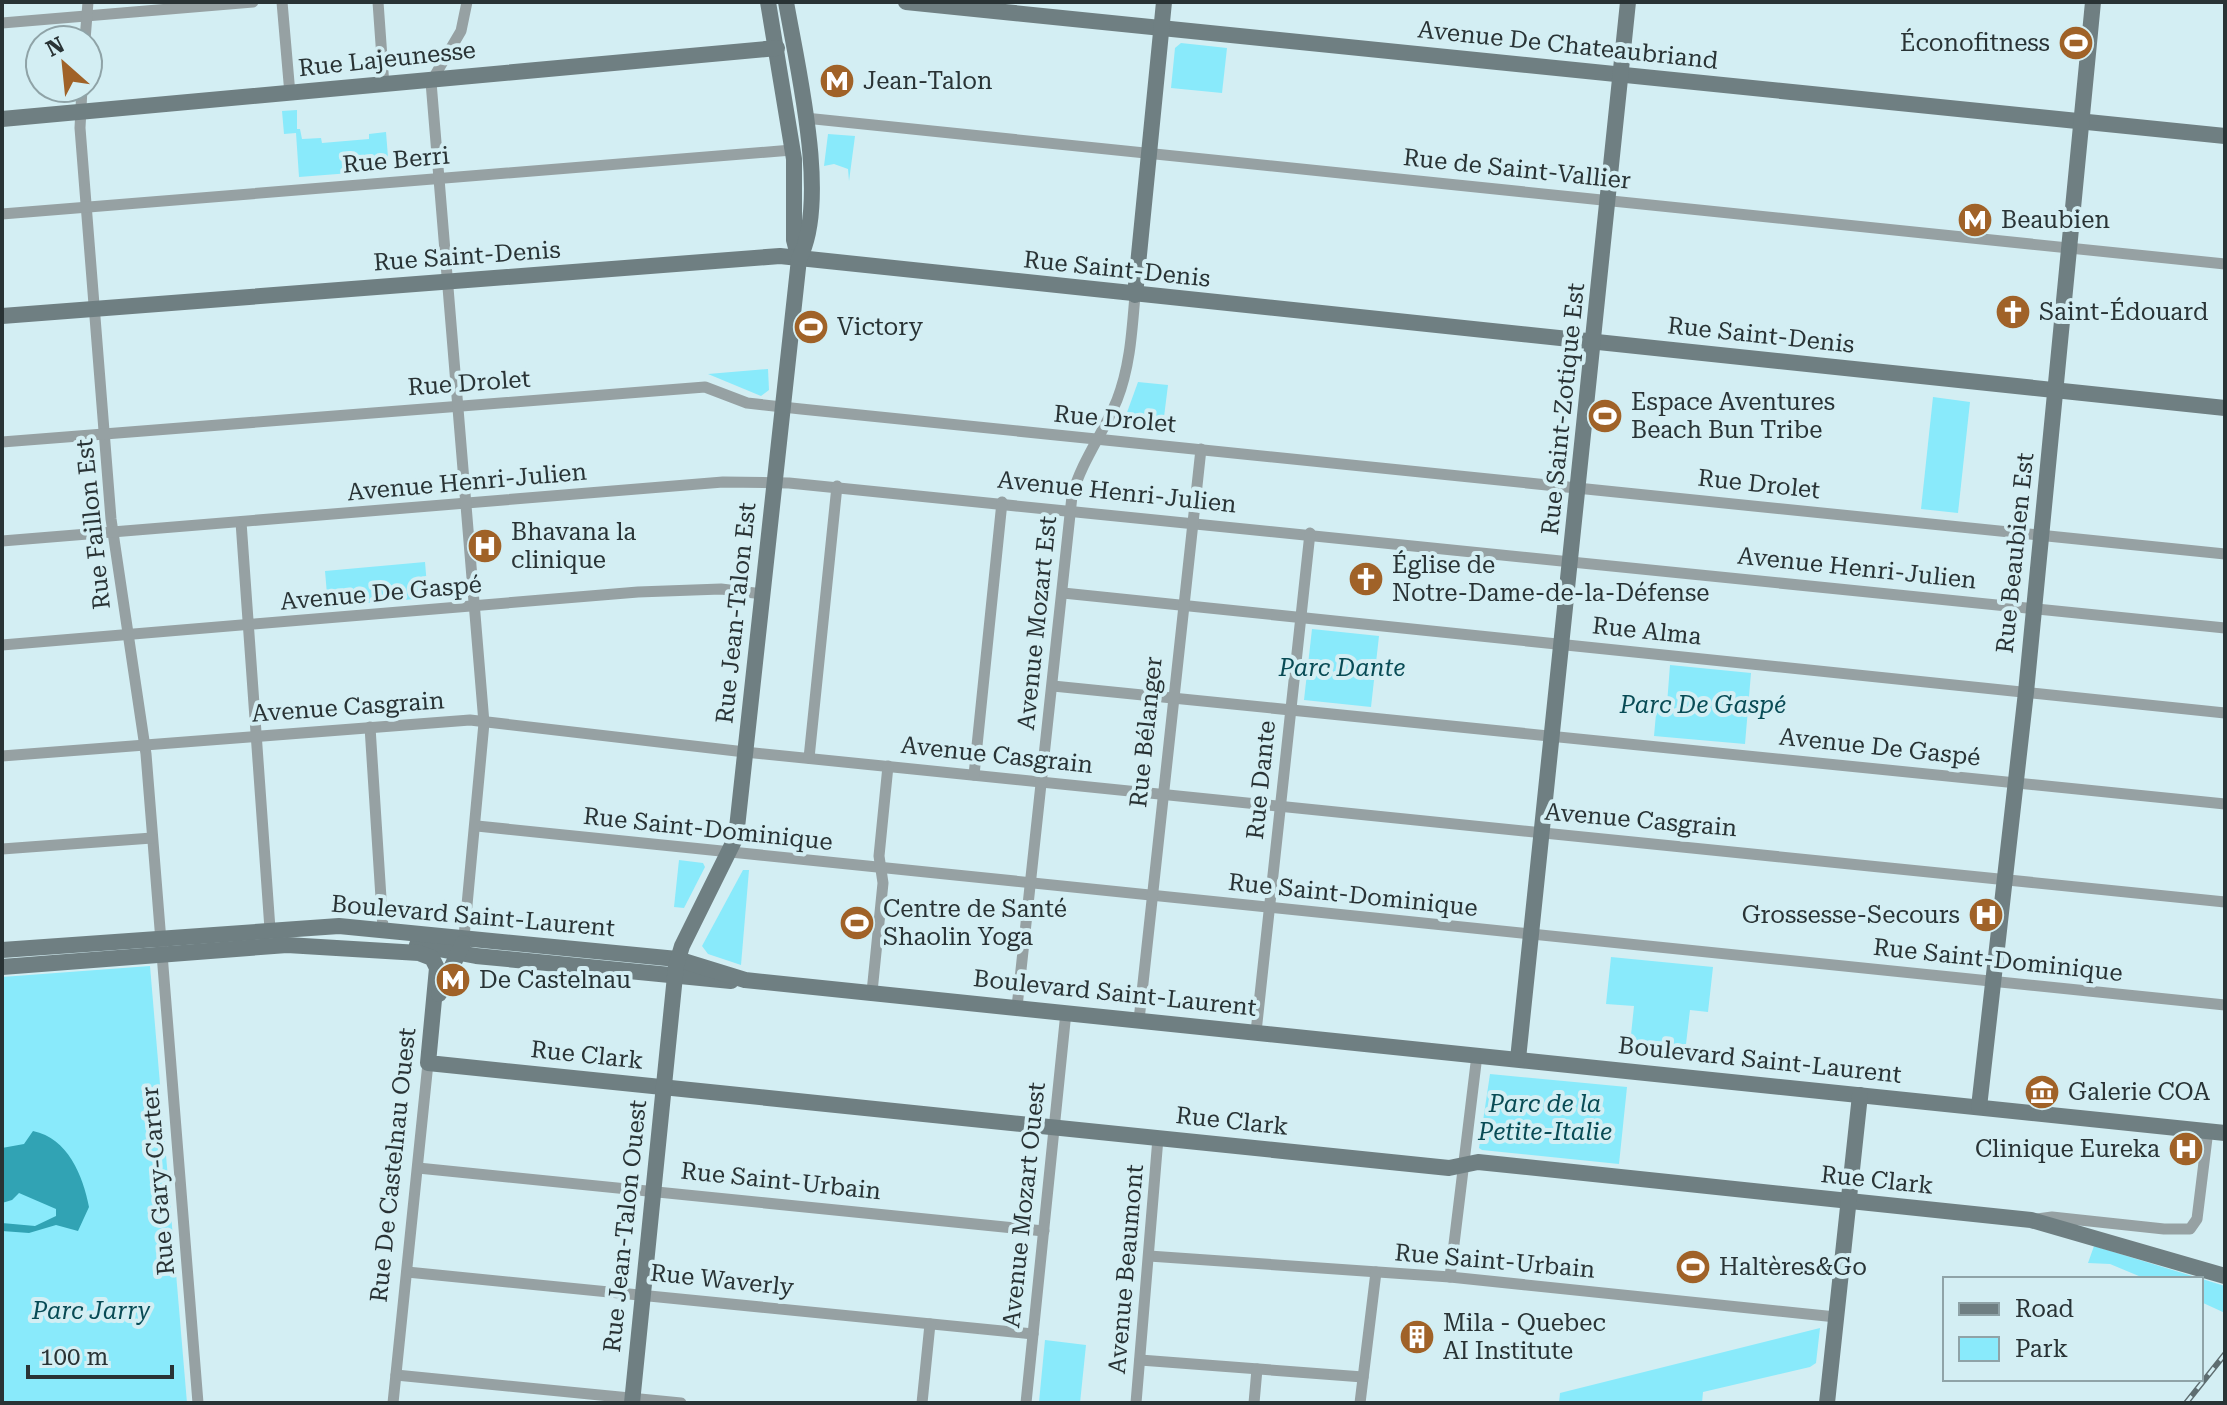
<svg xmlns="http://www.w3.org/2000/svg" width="2227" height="1405" font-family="'Roboto Serif',serif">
<rect width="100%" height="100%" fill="#d3eef3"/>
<g fill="#89eafb">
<polygon points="1181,43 1227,48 1222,93 1171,88 1175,48"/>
<polygon points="297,110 297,129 300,129 302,139 321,138 322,143 369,139 369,134 386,132 389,170 299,177 296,133 284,134 282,111"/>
<polygon points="828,134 855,136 849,181 848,169 834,164 824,166"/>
<polygon points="768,369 769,390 761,396 708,374"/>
<polygon points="1138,382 1168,385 1162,433 1121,429"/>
<polygon points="1933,397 1970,402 1958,513 1921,509"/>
<polygon points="425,562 428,598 328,606 325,571"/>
<polygon points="1312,629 1379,636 1371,707 1304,700"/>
<polygon points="1670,665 1751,673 1745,744 1654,736 1657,703 1667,704"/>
<polygon points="679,860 703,863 705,867 684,908 674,907"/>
<polygon points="743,870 749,870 741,965 708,954 702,946"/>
<polygon points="1611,957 1713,967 1708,1012 1690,1010 1684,1061 1629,1054 1634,1006 1606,1004"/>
<polygon points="150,966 187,1403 2,1403 2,977"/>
<polygon points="1490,1074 1627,1087 1619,1164 1482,1150 1479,1148"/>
<polygon points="2094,1246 2225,1286 2225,1313 2201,1302 2201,1279 2146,1279 2110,1264 2088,1263"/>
<polygon points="1820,1328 1816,1363 1810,1367 1703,1392 1702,1403 1559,1403 1560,1393"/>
<polygon points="1045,1340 1086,1345 1080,1403 1039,1402"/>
</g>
<path fill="#31a3b4" d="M33 1131C68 1138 83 1176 89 1207L78 1231 56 1225 29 1233 2 1231V1223L35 1226 56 1216V1209L19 1193 12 1200 2 1203V1148L24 1144Z"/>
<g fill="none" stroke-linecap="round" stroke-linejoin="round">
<g stroke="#96a1a3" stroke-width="11">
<polyline points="282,2 290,94"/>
<polyline points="378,2 384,86"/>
<polyline points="2,23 253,2"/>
<polyline points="85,40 88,2"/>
<polyline points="82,88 80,128 111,519 146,754 198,1403"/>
<polyline points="805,118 2225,264"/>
<polyline points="2,214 792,150"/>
<polyline points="2,442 705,387 747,403 801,409 2225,554"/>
<polyline points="241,522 270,929"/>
<polyline points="2,541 723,482 789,483 2225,628"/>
<polyline points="1063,593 2225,713"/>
<polyline points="2,645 638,592 721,589 763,594"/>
<polyline points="1053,686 2225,804"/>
<polyline points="370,727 383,929"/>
<polyline points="2,756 470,720 745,752 2225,902"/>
<polyline points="809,758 837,486"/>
<polyline points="974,775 1002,502"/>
<polyline points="477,826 2225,1005"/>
<polyline points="2,849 152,838"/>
<polyline points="464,937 484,723 431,82 461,31 467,2"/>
<polyline points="872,992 883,883 879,856 888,766"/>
<path d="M1017 1007 1072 496C1082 460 1103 434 1117 400 1130 367 1132 331 1135 295"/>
<polyline points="1139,1020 1201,449"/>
<polyline points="1256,1032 1310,533"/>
<polyline points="418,1168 1044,1231"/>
<polyline points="2037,1219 2052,1217 2164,1229 2190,1229 2197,1219 2208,1130"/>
<polyline points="1149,1256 1450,1277 1836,1317"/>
<polyline points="407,1272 1033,1334"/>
<polyline points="1450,1277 1477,1055"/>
<polyline points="1140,1360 1363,1377"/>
<polyline points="396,1375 681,1403"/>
<polyline points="393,1403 428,1063"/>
<polyline points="922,1403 930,1324"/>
<polyline points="1026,1403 1066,1012"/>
<polyline points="1136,1403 1158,1138"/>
<polyline points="1254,1403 1257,1369"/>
<polyline points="1360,1403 1376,1272"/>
</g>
<g stroke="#6f7f82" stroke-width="16">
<polyline points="768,2 794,159 794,240 799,259"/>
<polyline points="906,2 2225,136"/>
<polyline points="2,119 777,48"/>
<polyline points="1135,295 1164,2"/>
<polyline points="2,316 780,256 2225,408"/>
<polyline points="417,945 476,956 731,981"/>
<polyline points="2,950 339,926 677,959 745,980 2225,1133"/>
<polyline points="2,967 287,945 419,953 432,958 437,968 428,1063 1449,1168 1478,1162 2031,1220 2225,1276"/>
<polyline points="439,994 463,943"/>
<polyline points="1518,1059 1628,2"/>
<polyline points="1979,1107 2026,692 2093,2"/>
<path d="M632 1403 676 966 682 946 736 837 799 259C830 201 797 66 786 2"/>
<polyline points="1827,1403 1860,1095"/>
</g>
<defs>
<polyline id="rail" points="2186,1403 2225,1354"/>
</defs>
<use href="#rail" stroke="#5e6d70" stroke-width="6"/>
<use href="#rail" stroke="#d3eef3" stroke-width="3" stroke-dasharray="9" stroke-linecap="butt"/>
</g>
<defs>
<symbol id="stadium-disc" viewBox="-11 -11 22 22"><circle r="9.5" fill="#a06228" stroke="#d3eef3"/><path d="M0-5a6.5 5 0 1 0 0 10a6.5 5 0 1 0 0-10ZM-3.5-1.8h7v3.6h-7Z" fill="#fff"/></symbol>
<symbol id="metro-disc" viewBox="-11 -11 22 22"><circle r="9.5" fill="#a06228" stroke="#d3eef3"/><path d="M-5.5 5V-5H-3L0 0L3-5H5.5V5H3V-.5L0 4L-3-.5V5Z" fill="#fff"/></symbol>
<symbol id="church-disc" viewBox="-11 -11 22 22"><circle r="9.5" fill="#a06228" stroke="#d3eef3"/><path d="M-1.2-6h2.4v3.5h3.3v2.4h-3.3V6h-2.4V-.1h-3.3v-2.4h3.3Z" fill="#fff"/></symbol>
<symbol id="hospital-disc" viewBox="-11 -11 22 22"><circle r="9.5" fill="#a06228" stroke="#d3eef3"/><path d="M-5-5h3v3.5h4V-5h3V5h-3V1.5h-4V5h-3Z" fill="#fff"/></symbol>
<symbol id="museum-disc" viewBox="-11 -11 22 22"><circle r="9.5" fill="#a06228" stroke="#d3eef3"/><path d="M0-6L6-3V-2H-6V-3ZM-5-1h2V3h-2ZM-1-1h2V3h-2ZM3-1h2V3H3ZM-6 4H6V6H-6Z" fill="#fff"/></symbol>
<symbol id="building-disc" viewBox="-11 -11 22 22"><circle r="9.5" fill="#a06228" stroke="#d3eef3"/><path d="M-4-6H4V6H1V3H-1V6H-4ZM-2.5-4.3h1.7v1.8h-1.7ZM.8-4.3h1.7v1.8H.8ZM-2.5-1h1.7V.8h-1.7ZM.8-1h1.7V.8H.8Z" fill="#fff"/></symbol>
</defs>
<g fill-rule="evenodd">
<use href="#stadium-disc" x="2056" y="23" width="40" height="40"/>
<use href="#metro-disc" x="817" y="61" width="40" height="40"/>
<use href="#metro-disc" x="1955" y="200" width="40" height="40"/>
<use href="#church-disc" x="1993" y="292" width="40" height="40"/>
<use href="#stadium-disc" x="791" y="307" width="40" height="40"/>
<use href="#stadium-disc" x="1585" y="396" width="40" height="40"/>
<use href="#hospital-disc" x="465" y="526" width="40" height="40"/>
<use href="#church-disc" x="1346" y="559" width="40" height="40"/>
<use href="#hospital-disc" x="1966" y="895" width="40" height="40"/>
<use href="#stadium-disc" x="837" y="903" width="40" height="40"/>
<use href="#metro-disc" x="433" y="960" width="40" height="40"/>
<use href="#museum-disc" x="2022" y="1072" width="40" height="40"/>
<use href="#hospital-disc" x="2166" y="1129" width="40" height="40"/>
<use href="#stadium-disc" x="1673" y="1247" width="40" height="40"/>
<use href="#building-disc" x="1397" y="1317" width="40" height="40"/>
</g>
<g text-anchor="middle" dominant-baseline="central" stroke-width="8" stroke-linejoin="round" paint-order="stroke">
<g font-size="24" fill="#293335" stroke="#d3eef3" text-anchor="start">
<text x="2050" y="43" text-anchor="end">Éconofitness</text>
<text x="863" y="81">Jean-Talon</text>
<text x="2001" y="220">Beaubien</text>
<text x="2039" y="312">Saint-Édouard</text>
<text x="837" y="327">Victory</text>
<text x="1631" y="402">Espace Aventures<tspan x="1631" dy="28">Beach Bun Tribe</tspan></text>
<text x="511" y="532">Bhavana la<tspan x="511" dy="28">clinique</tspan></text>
<text x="1392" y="565">Église de<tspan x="1392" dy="28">Notre-Dame-de-la-Défense</tspan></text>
<text x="883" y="909">Centre de Santé<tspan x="883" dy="28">Shaolin Yoga</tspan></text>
<text x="1960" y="915" text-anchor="end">Grossesse-Secours</text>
<text x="479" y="980">De Castelnau</text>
<text x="2068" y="1092">Galerie COA</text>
<text x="2160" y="1149" text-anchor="end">Clinique Eureka</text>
<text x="1719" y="1267">Haltères&amp;Go</text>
<text x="1443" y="1323">Mila - Quebec<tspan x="1443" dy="28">AI Institute</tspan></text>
</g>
<g font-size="24" fill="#293335" stroke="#d3eef3">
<text transform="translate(1568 45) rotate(6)">Avenue De Chateaubriand</text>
<text transform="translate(387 59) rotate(-6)">Rue Lajeunesse</text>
<text transform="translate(396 160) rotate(-5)">Rue Berri</text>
<text transform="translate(1517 169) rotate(6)">Rue de Saint-Vallier</text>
<text transform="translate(467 256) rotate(-4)">Rue Saint-Denis</text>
<text transform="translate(1117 269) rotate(6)">Rue Saint-Denis</text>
<text transform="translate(1761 335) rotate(6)">Rue Saint-Denis</text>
<text transform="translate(469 383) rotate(-4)">Rue Drolet</text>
<text transform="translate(1563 409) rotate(-84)">Rue Saint-Zotique Est</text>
<text transform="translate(1115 419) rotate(5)">Rue Drolet</text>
<text transform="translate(467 482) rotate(-5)">Avenue Henri-Julien</text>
<text transform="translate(1759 484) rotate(6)">Rue Drolet</text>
<text transform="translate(1117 492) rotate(6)">Avenue Henri-Julien</text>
<text transform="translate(93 524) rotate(-96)">Rue Faillon Est</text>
<text transform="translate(2015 553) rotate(-84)">Rue Beaubien Est</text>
<text transform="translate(1857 568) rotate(6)">Avenue Henri-Julien</text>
<text transform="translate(381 593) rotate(-5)">Avenue De Gaspé</text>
<text transform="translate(736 613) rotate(-84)">Rue Jean-Talon Est</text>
<text transform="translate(1037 623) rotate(-84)">Avenue Mozart Est</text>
<text transform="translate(1647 631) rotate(6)">Rue Alma</text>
<text transform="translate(348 707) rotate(-4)">Avenue Casgrain</text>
<text transform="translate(1146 732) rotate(-84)">Rue Bélanger</text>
<text transform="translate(1880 747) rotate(6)">Avenue De Gaspé</text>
<text transform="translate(997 755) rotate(6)">Avenue Casgrain</text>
<text transform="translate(1261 780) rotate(-84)">Rue Dante</text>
<text transform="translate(1641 820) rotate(5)">Avenue Casgrain</text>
<text transform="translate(708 829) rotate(6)">Rue Saint-Dominique</text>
<text transform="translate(1353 895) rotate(6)">Rue Saint-Dominique</text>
<text transform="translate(473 916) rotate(5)">Boulevard Saint-Laurent</text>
<text transform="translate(1998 960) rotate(6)">Rue Saint-Dominique</text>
<text transform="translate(1115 993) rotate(6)">Boulevard Saint-Laurent</text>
<text transform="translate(587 1055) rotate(6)">Rue Clark</text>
<text transform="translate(1760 1060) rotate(6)">Boulevard Saint-Laurent</text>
<text transform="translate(1232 1121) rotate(6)">Rue Clark</text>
<text transform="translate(393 1165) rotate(-84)">Rue De Castelnau Ouest</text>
<text transform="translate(1877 1180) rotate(6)">Rue Clark</text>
<text transform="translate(158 1181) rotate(-95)">Rue Gary-Carter</text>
<text transform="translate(781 1181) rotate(6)">Rue Saint-Urbain</text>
<text transform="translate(1024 1205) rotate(-84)">Avenue Mozart Ouest</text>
<text transform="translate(625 1226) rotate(-84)">Rue Jean-Talon Ouest</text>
<text transform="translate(1495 1261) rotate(5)">Rue Saint-Urbain</text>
<text transform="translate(1126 1269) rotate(-85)">Avenue Beaumont</text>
<text transform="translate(722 1280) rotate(6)">Rue Waverly</text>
</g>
<g font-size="24" font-style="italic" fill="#084b55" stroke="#d3eef3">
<text x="1342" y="668">Parc Dante</text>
<text x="1703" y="705">Parc De Gaspé</text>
<text x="1545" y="1104">Parc de la<tspan x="1545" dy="28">Petite-Italie</tspan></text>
<text x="91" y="1311">Parc Jarry</text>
</g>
</g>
<rect width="2227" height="1405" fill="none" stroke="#293335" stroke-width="8"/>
<rect x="1943" y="1277" width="260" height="104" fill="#d3eef3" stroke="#8fa3a7" stroke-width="2"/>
<rect x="1959" y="1303" width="40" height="12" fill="#6f7f82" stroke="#8fa3a7" stroke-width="2"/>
<text x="2015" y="1317" font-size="24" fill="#293335">Road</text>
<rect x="1959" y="1337" width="40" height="24" fill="#89eafb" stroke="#8fa3a7" stroke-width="2"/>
<text x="2015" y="1357" font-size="24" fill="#293335">Park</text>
<g transform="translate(64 64) rotate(333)"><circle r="38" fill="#d3eef3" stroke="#8fa3a7" stroke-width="2"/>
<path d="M0-6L14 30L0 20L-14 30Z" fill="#a06228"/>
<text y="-12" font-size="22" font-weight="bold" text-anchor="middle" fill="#293335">N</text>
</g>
<path d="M28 1365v12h144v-12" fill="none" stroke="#293335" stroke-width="4"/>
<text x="40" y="1365" font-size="24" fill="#293335" stroke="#d3eef3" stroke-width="6" paint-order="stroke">100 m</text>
</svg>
